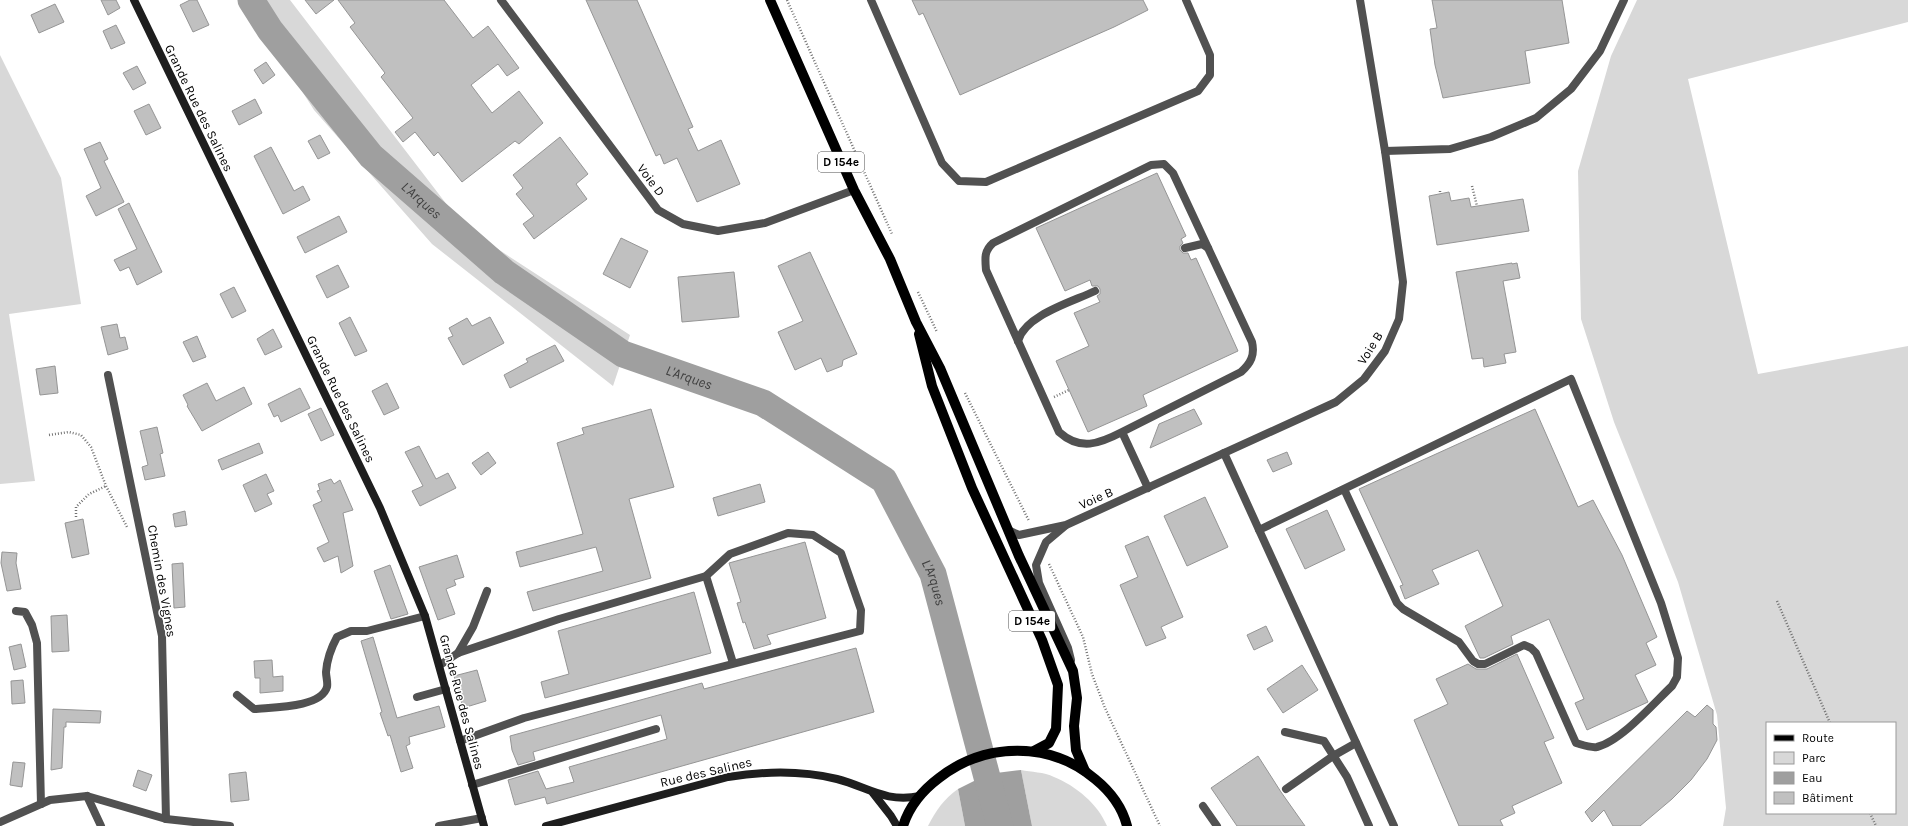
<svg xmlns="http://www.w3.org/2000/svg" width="1908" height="826" font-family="Karla,sans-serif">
<rect width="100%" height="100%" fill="#fff"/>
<g fill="#d8d8d8" fill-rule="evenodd">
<polygon points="244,0 290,0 464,227 630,335 613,386 432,244 314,110"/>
<path d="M1637 0H1908V22L1688 79 1758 374 1908 346V826H1723L1726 808 1717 715 1678 582 1614 422 1581 319 1578 171 1611 56ZM1767 723H1895V813H1767Z"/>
<polygon points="0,55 61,178 81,304 9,314 35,481 0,484"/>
<path d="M1021 770C1031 772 1044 772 1054 777 1076 786 1098 804 1107 826H1032Z"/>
<path d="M958 789 965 826H928C936 810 944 799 958 789Z"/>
</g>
<polygon fill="#9f9f9f" points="1021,770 1032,826 965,826 958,789 988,774"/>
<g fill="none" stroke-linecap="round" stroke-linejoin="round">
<path stroke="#9f9f9f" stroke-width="27" id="s1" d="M251 0 270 30 371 156 504 272 623 354 763 403 884 480 933 574 1000 826"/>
</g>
<g fill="#c0c0c0" stroke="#959595">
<polygon points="101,0 116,0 120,8 108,15"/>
<polygon points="190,0 197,0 209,25 193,32 180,5"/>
<polygon points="305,0 334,0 316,14"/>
<polygon points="338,0 444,0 473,38 488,26 519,68 507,76 498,64 471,85 492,113 519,91 543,123 519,144 515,141 462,182 438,152 434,156 415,132 403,142 395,132 413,118 381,77 385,73 350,27 355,23"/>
<polygon points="586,0 637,0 693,127 688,129 698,151 721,140 740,184 697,202 677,158 664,164 660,154 656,156"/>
<polygon points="912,0 1143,0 1148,10 1114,27 960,95 923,13 919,15"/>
<polygon points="1432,0 1562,0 1569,43 1525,51 1530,83 1443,98 1435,65 1430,29 1437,28"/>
<polygon points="55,4 64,22 39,33 31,15"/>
<polygon points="116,25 125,43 111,49 103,31"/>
<polygon points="266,62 275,75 263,84 254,70"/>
<polygon points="137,66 146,83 133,90 123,73"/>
<polygon points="255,99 262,113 239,125 232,111"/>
<polygon points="149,104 161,128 146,135 134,111"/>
<polygon points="320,135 330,153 318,159 308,141"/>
<polygon points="560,137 588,174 576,184 587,199 534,239 523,224 534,216 516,194 523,188 513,175"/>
<polygon points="100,142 108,159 104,161 124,202 96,216 86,196 101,188 84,149"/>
<polygon points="271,147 294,191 303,186 310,200 283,214 254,156"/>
<polygon points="1157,173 1186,236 1181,239 1183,243 1180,246 1180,250 1183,253 1188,253 1191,260 1196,258 1238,351 1143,395 1147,406 1088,432 1056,361 1089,346 1074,313 1100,302 1097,296 1100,294 1100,289 1098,286 1092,286 1090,280 1065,291 1036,228"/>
<polygon points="1449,192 1451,201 1469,198 1471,207 1523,199 1529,231 1437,245 1429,196"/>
<polygon points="129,203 162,272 137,285 129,267 120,271 114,260 137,249 118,209"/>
<polygon points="339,216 347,232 305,253 297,237"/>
<polygon points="621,238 648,251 630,288 603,274"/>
<polygon points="810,252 857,354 843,360 842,366 827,372 821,358 795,370 778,332 803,321 778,266"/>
<polygon points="1512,263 1512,264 1517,263 1520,278 1503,281 1516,352 1504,354 1506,363 1484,367 1483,358 1472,359 1456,272"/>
<polygon points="338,265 349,287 327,298 316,276"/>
<polygon points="734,272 739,317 682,322 678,277"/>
<polygon points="234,287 246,311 232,318 220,294"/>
<polygon points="350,317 367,351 355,356 339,323"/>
<polygon points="490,317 504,343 463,365 448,338 453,336 449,328 467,318 472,326"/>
<polygon points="117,324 120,338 125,337 128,349 108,355 101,327"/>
<polygon points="273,329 282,347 265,355 257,339"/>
<polygon points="197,336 206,357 193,362 183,342"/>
<polygon points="555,345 564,361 510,388 504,375 528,362 526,359"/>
<polygon points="55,366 58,393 40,395 36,369"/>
<polygon points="207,383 216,401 244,387 252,404 202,431 187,406 188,405 183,395"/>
<polygon points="387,383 399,408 384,415 372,391"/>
<polygon points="300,388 310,408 281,422 278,415 274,417 268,404"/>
<polygon points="321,408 334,435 321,441 308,414"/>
<polygon points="651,409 674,487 629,499 651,578 533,611 527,592 603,571 596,547 520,567 516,552 583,534 557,443 584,434 582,428"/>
<polygon points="1194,409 1202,424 1150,448 1159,424"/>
<polygon points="1535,409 1578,507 1593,500 1622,555 1657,637 1646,643 1656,665 1635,675 1648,702 1587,730 1575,703 1584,699 1549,619 1511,636 1513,644 1484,658 1480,658 1465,626 1503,606 1478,550 1432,570 1439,584 1405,599 1400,586 1403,585 1359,489"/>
<polygon points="157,427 163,453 160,454 165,476 145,480 142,467 148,465 140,431"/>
<polygon points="259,443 263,453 222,470 218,460"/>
<polygon points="419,446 436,479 448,473 456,488 420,506 412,491 423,486 405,452"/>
<polygon points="488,452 496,463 481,475 472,463"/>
<polygon points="1287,452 1292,464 1273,472 1267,460"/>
<polygon points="266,474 274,491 267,494 272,504 255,512 243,485"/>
<polygon points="331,479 334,484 340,480 353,510 343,513 353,566 341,573 338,556 324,562 317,548 329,542 313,505 322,501 317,491 320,490 318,484"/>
<polygon points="760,484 765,502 718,516 713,498"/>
<polygon points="1205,497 1228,547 1187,566 1164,516"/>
<polygon points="1327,510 1345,550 1305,569 1286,529"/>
<polygon points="185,511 187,525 175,527 173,514"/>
<polygon points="83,519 89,554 72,558 65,523"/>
<polygon points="1148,536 1183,617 1161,627 1166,638 1146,646 1120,585 1138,577 1125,546"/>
<polygon points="805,542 826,618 767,635 771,644 754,649 745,622 743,623 737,603 741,602 729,563"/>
<polygon points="2,552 17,553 16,563 21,589 7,591 1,563"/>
<polygon points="457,555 464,577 454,580 456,585 446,589 455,614 438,620 419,567"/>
<polygon points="183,563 185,607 174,608 172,564"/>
<polygon points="390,565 408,614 391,619 374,571"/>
<polygon points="694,592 711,653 545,698 541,682 569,674 558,631"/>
<polygon points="67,615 69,651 52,652 51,616"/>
<polygon points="1266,626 1273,641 1254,650 1247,635"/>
<polygon points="373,637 397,718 439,706 445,727 409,737 410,744 406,746 413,768 401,772 390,735 388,736 380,713 382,712 361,641"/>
<polygon points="21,644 26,667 14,670 9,647"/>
<polygon points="856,648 874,712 547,804 545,797 515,805 508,780 538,771 546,789 574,782 569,767 667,739 661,715 533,752 535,760 518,765 512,750 510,736 702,683 704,689"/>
<polygon points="1517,654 1554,738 1544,742 1562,783 1512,806 1515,813 1500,820 1503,826 1459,826 1414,720 1448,704 1436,679 1468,664 1476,669 1487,669"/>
<polygon points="272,660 273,677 283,676 283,691 260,693 260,678 255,678 254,661"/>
<polygon points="1302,665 1318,690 1283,713 1267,689"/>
<polygon points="477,670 486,701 463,708 454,676"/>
<polygon points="23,680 25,703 12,704 11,681"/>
<polygon points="1707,705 1713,710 1713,724 1716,727 1717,740 1707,759 1691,780 1672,799 1640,826 1613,826 1604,810 1592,822 1585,812 1687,711 1695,717"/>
<polygon points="53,709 101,711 100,723 66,722 66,727 64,727 62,768 51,770"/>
<polygon points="1258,756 1281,792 1305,826 1237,826 1211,788"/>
<polygon points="13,762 25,763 22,787 10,785"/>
<polygon points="138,770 152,775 146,791 133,786"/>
<polygon points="246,772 249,800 231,802 229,774"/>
</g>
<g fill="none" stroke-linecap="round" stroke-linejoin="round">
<g stroke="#737373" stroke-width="2.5" stroke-dasharray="1 2" stroke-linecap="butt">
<polyline points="787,0 892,234"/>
<polyline points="1472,186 1477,206"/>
<polyline points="1440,191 1440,194"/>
<polyline points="918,292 937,332"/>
<polyline points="965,393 1029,521"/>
<polyline points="1054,397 1069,390"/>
<polyline points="49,435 69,432 81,435 91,447 106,486 127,527"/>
<polyline points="76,517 76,507 89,494 106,486"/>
<polyline points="1049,564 1083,637 1092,674 1105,708 1160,826"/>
<polyline points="1777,601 1830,723"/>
<polyline points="1870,813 1876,826"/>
</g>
<g stroke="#515151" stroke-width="8">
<polyline points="501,0 658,210 683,224 718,231 765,223 854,190"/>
<polyline points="871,0 942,163 959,181 986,182 1198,91 1210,75 1210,55 1186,0"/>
<polyline points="1385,151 1450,149 1491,137 1536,118 1571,89 1600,51 1624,0"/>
<polyline points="1185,248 1202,244 1208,248"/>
<path d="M1018 341C1025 315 1072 302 1095 291"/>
<path d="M1122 432C1099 444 1080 451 1059 432L986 270C985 258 984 251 993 243L1151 165 1164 164 1173 173 1252 342C1255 355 1251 363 1241 372L1122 432 1148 488"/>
<polyline points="1224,453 1394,826"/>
<polyline points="1065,526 1046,542 1036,565 1039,583 1068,648 1071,660"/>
<polyline points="1008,530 1019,535 1066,525 1336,402 1364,379 1385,351 1399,319 1403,282 1385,151 1360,0"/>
<path d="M1259 530 1571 379 1661 603 1678 658 1677 677 1672 686C1654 703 1621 741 1597 747 1590 748 1583 745 1576 743L1536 653 1531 648 1524 645 1485 664H1478L1473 661 1459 642 1403 609 1397 603 1344 489"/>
<polyline points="706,576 733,663"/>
<polyline points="16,611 25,612 32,625 37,643 41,804"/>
<polyline points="458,653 473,627 487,591"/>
<polyline points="440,665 458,653 559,619 706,576 730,554 788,533 813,535 841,553 861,610 860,631 524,718 460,741"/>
<polyline points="417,697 446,689"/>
<polyline points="1285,732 1324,741 1347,777 1369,826"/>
<polyline points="472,785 656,729"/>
<polyline points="1286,789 1333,756 1356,743"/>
<polyline points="1203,806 1217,826"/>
</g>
<g stroke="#515151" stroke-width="8">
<polyline points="108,375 162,636 166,819"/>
<path d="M237 695 254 709C273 707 321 708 327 687 328 682 326 677 326 672 327 659 331 648 337 637L351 631H367L425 616"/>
<polyline points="87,796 101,826"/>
</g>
<g stroke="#515151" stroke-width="8">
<polyline points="0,822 50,800 87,796 166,819 230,826"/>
<polyline points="439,826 482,818"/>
</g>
<g stroke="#1e1e1e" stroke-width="8">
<polyline points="134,0 380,508 425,616 484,826"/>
<polyline points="873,793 891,816 897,826"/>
<path d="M546 826 728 777C765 771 800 770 837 779 868 787 885 803 920 796"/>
</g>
<g stroke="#000" stroke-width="10">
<polyline points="770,0 854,190 890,259 916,322 940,368 1019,556 1073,671 1077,698 1074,726 1076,750 1085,771"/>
<polyline points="919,334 932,386 972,488 1042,640 1058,685 1056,729 1049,743 1034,751"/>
<path d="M903 826C909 807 923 790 939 778 985 742 1050 741 1095 779 1111 792 1122 806 1127 826"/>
</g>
</g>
<g text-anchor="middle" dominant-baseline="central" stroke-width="3" stroke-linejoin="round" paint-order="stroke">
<g fill="#fff" stroke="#4c4c4c" stroke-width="1">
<rect x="818" y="152" width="46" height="20" rx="3"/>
<rect x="1009" y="611" width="46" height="20" rx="3"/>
</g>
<g font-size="12" font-weight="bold" fill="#000">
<text x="841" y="162">D 154e</text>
<text x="1032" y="621">D 154e</text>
</g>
<g font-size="13" fill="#000" stroke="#fff">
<text transform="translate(199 108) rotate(64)">Grande Rue des Salines</text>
<text transform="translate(651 180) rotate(53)">Voie D</text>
<text transform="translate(1370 348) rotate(-58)">Voie B</text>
<text transform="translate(341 399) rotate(64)">Grande Rue des Salines</text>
<text transform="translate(1096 498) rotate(-24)">Voie B</text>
<text transform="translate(162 581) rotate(80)">Chemin des Vignes</text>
<text transform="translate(462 702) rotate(75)">Grande Rue des Salines</text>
<text transform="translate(706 772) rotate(-13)">Rue des Salines</text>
</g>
<g font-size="14" font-style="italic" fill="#404040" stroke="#fff">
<text stroke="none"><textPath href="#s1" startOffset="264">L'Arques</textPath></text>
<text stroke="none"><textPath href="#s1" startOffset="588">L'Arques</textPath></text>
<text stroke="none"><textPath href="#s1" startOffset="924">L'Arques</textPath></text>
</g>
</g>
<rect x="1766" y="722" width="130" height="92" fill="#ffffff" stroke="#999999"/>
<rect x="1774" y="735" width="20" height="6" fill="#000000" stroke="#999999"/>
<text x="1802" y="742" font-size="12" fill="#000000">Route</text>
<rect x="1774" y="752" width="20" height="12" fill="#d8d8d8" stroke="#999999"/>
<text x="1802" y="762" font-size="12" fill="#000000">Parc</text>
<rect x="1774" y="772" width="20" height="12" fill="#9f9f9f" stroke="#999999"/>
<text x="1802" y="782" font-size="12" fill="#000000">Eau</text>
<rect x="1774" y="792" width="20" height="12" fill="#c0c0c0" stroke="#999999"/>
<text x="1802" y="802" font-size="12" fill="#000000">Bâtiment</text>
</svg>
